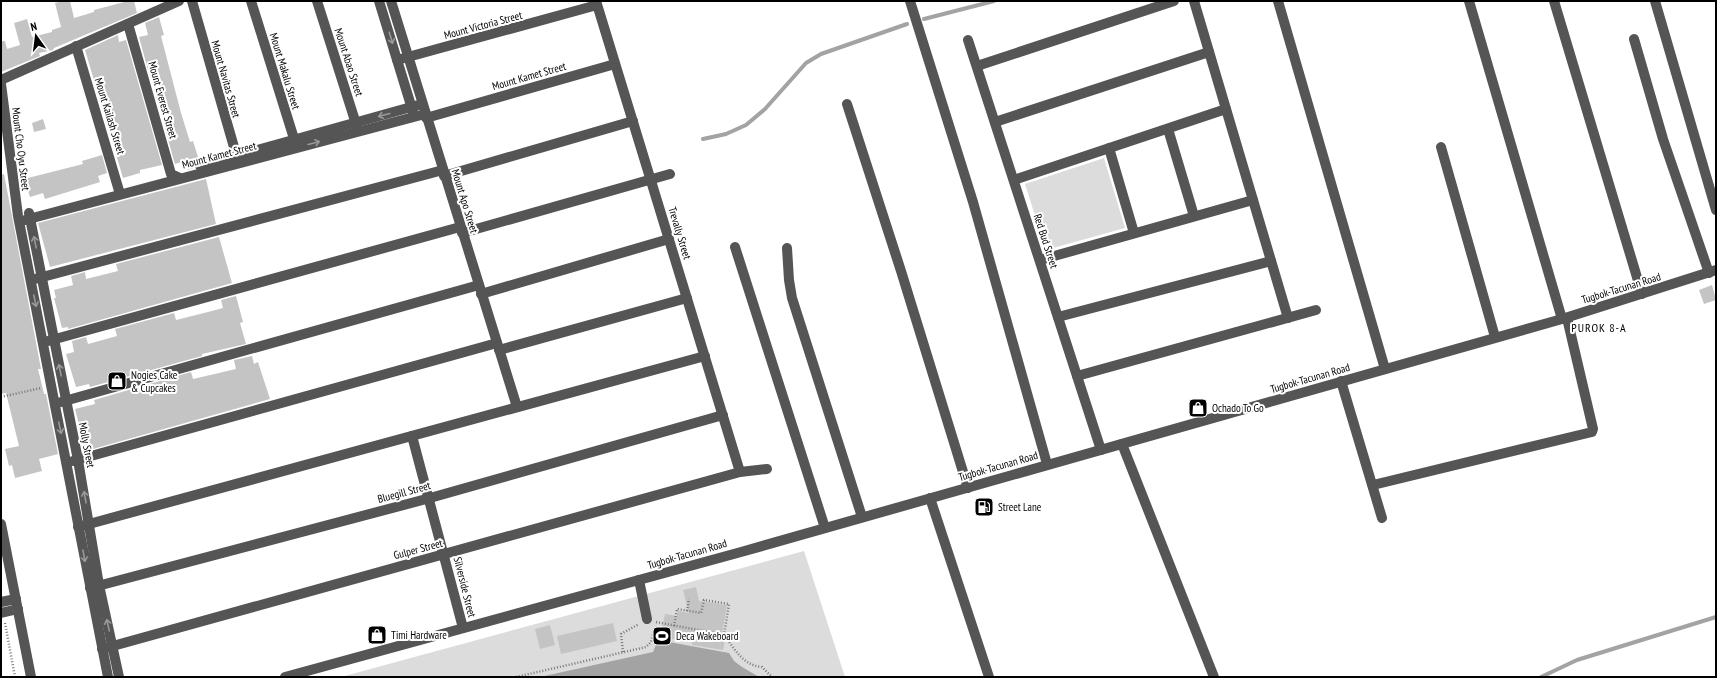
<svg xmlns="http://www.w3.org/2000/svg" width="1717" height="678" font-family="'PT Sans Narrow',sans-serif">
<rect width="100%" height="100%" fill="#fff"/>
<g fill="#dcdcdc">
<polygon points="1104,158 1125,228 1046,250 1025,184"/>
<polygon points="804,551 845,677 341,677"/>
</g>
<polygon fill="#a3a3a3" points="658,640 729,653 734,661 742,667 759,677 540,677 653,652"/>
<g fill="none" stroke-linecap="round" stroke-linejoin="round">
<g stroke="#a3a3a3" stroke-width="4">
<polyline points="924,19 994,1"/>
<polyline points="703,139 726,134 746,125 765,109 806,63 821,54 907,24"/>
<polyline points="1541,677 1577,660 1716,617"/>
</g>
</g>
<g fill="#c4c4c4">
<polygon points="63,1 70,1 74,18 94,12 94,10 128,1 134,1 137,13 54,48 53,50 39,53 40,56 1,72 1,41 5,41 7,49 20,45 14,23 27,19 32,37 52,32 52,30 61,27 55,3"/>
<polygon points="159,17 164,35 161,36 181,113 190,142 193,141 199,160 194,164 194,168 188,170 185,161 175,164 174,161 165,128 172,127 156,68 148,70 139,37 148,35 145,23"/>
<polygon points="118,35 119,42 126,40 162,165 140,170 140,173 123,178 85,50"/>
<polygon points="43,119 46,129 34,132 32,123"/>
<polygon points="102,155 107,173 98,176 100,182 45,199 43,193 30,197 24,179 83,164 82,161"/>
<polygon points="4,174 41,369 38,369 44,394 46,394 58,454 39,459 42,471 15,478 12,465 9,466 5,449 19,446 6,393 1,394 1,175"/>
<polygon points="206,179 216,224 50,267 38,223"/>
<polygon points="219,237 232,283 68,329 68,327 62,328 54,298 56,298 54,290 73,285 71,276 85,272 86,279 118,271 116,264"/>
<polygon points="1712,285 1716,300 1704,304 1699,290"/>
<polygon points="236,296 243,322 240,323 246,344 202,354 202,356 90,387 89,384 76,387 66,354 74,352 72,341 86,337 88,344 117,336 115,329 174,313 176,320 208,312 223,308 221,300"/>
<polygon points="252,356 254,364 258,362 270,399 86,451 75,409 95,404 94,400 191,372 193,379 236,369 234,360"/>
<polygon points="696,587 699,601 727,605 721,640 725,640 723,650 692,645 692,642 660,637 665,614 677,616 678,611 689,613 683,590"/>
<polygon points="613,623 617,641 561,654 557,636"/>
<polygon points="550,625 555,645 540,649 535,629"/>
</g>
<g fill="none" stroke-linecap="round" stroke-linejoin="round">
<g stroke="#777" stroke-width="2.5" stroke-dasharray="1 2" stroke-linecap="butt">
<polyline points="1,397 41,388"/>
<polyline points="687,611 689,599"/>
<path d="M656 622 724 635C735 649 742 665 762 667L772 677"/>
<polyline points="5,623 15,677"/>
<polyline points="674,626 677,609 701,613 704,600 729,604 724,635"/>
<polyline points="623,652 621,634 639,624"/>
<polyline points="516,677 646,647 651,642 655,627"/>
</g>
<g stroke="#555" stroke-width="10">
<polyline points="192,1 238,161"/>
<polyline points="251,1 296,145"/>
<polyline points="317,1 357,127"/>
<polyline points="379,1 413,112"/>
<polyline points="391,1 517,407"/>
<polyline points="596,1 740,472"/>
<polyline points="910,1 973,202 1047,464"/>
<polyline points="1194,1 1288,318"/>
<polyline points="1278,1 1385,369"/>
<polyline points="1469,1 1562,319"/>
<polyline points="1554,1 1642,294"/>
<polyline points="1655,1 1716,210"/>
<polyline points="128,24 171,174 180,178"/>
<polyline points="1634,39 1663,139 1709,273"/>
<polyline points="968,40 1101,450"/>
<polyline points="76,46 120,194"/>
<polyline points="397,60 597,5"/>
<polyline points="977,66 1174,1"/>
<polyline points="1,80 179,1"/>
<polyline points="1,84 18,216 108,677"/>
<polyline points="847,104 901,271 968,488"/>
<polyline points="426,118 615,64"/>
<polyline points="995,122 1209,52"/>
<polyline points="1168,129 1194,216"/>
<polyline points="1441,147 1495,337"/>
<polyline points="1109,148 1134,233"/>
<polyline points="200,166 422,104"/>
<polyline points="444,176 633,121"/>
<polyline points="1014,180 1226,109"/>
<polyline points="29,213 78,460 99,585 119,677"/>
<polyline points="25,220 425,114"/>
<polyline points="462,233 670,174"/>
<polyline points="735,247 825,528"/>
<polyline points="787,248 789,280 792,298 862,517"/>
<polyline points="1040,260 1253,200"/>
<polyline points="35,279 443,170"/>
<polyline points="481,294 669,239"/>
<polyline points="1058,317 1271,261"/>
<polyline points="48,341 460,227"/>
<polyline points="499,350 687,298"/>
<polyline points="1077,376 1316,310"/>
<polyline points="1341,381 1382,518"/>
<polyline points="61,402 479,285"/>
<polyline points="412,436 463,628"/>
<polyline points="1122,444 1214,677"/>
<polyline points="73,461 497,343"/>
<polyline points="1373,485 1592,432 1593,429 1567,318"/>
<polyline points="930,498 989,677"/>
<polyline points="1,524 31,677"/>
<polyline points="78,527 705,356"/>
<polyline points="639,580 647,619"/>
<polyline points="90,588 430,498 723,415"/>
<polyline points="1,602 16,599"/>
<polyline points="1,613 18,609"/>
<polyline points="102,649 740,472 767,469"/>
<polyline points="285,677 741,552 1562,319 1716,270"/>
</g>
</g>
<defs><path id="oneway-shaft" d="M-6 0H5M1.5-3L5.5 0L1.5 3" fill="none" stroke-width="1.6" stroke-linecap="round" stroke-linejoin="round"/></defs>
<g stroke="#999">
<use href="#oneway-shaft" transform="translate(391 38) rotate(73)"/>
<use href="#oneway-shaft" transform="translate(384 115) rotate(165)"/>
<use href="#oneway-shaft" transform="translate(314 143) rotate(-15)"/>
<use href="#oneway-shaft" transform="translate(35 242) rotate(-101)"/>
<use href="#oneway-shaft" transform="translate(35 301) rotate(79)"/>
<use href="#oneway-shaft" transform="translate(60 370) rotate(-101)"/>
<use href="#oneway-shaft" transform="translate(60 428) rotate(78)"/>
<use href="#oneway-shaft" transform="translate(85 497) rotate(-100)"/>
<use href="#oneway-shaft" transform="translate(84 556) rotate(80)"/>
<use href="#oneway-shaft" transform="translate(108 625) rotate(-103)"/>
</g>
<defs>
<symbol id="shop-square" viewBox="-11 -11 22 22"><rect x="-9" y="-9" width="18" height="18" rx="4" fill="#000" stroke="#fff"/><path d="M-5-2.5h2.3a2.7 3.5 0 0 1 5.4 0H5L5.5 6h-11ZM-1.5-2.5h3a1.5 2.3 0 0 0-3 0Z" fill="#fff"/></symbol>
<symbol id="fuel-square" viewBox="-11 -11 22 22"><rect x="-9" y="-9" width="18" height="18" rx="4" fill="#000" stroke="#fff"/><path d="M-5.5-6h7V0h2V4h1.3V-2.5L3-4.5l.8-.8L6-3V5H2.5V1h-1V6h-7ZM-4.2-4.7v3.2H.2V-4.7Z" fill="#fff"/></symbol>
<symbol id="stadium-square" viewBox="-11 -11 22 22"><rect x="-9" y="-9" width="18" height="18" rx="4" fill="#000" stroke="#fff"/><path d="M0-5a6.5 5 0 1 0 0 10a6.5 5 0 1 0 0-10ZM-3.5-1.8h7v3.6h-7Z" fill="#fff"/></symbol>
</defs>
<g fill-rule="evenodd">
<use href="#shop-square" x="106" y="370" width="22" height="22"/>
<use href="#shop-square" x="1187" y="397" width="22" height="22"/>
<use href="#fuel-square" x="973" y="496" width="22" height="22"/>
<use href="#shop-square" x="366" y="624" width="22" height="22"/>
<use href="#stadium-square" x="651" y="625" width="22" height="22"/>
</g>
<g text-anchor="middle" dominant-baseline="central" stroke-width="4" stroke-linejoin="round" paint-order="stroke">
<g font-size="11" fill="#000" stroke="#fff">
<text transform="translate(483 25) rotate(-15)">Mount Victoria Street</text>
<text transform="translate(349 62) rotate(72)">Mount Abao Street</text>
<text transform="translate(285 71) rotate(73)">Mount Makalu Street</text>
<text transform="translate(529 76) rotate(-16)">Mount Kamet Street</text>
<text transform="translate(226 79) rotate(74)">Mount Navitas Street</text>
<text transform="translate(163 100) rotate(74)">Mount Everest Street</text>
<text transform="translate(110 116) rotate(73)">Mount Kailash Street</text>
<text transform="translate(21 149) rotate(83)">Mount Cho Oyu Street</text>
<text transform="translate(219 155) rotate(-15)">Mount Kamet Street</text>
<text transform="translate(465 201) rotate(73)">Mount Apo Street</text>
<text transform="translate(680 233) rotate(73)">Trevally Street</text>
<text transform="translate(1046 241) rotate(72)">Red Bud Street</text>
<text transform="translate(1621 288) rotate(-17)">Tugbok-Tacunan Road</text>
<text transform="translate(1310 378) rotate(-16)">Tugbok-Tacunan Road</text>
<text transform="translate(87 445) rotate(79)">Molly Street</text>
<text transform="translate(998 466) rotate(-16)">Tugbok-Tacunan Road</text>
<text transform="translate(404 492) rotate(-15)">Bluegill Street</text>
<text transform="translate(418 549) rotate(-15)">Gulper Street</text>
<text transform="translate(687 554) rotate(-16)">Tugbok-Tacunan Road</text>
<text transform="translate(465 587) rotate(76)">Silverside Street</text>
</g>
<g font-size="11" fill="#000" stroke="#fff" text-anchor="start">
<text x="131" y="375">Nogies Cake<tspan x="131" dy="13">&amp; Cupcakes</tspan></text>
<text x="1212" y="408">Ochado To Go</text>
<text x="998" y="507">Street Lane</text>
<text x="391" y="635">Timi Hardware</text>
<text x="676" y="636">Deca Wakeboard</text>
</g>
<g font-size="12" letter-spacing="1" fill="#000" stroke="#fff">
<text x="1599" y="327">PUROK 8-A</text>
</g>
</g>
<rect width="1717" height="678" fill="none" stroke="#000000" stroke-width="4"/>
<g transform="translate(36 36) rotate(346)" stroke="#ffffff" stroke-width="3" paint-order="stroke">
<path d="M0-3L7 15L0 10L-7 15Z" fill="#000000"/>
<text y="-6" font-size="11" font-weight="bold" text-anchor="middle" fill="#000000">N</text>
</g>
</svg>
